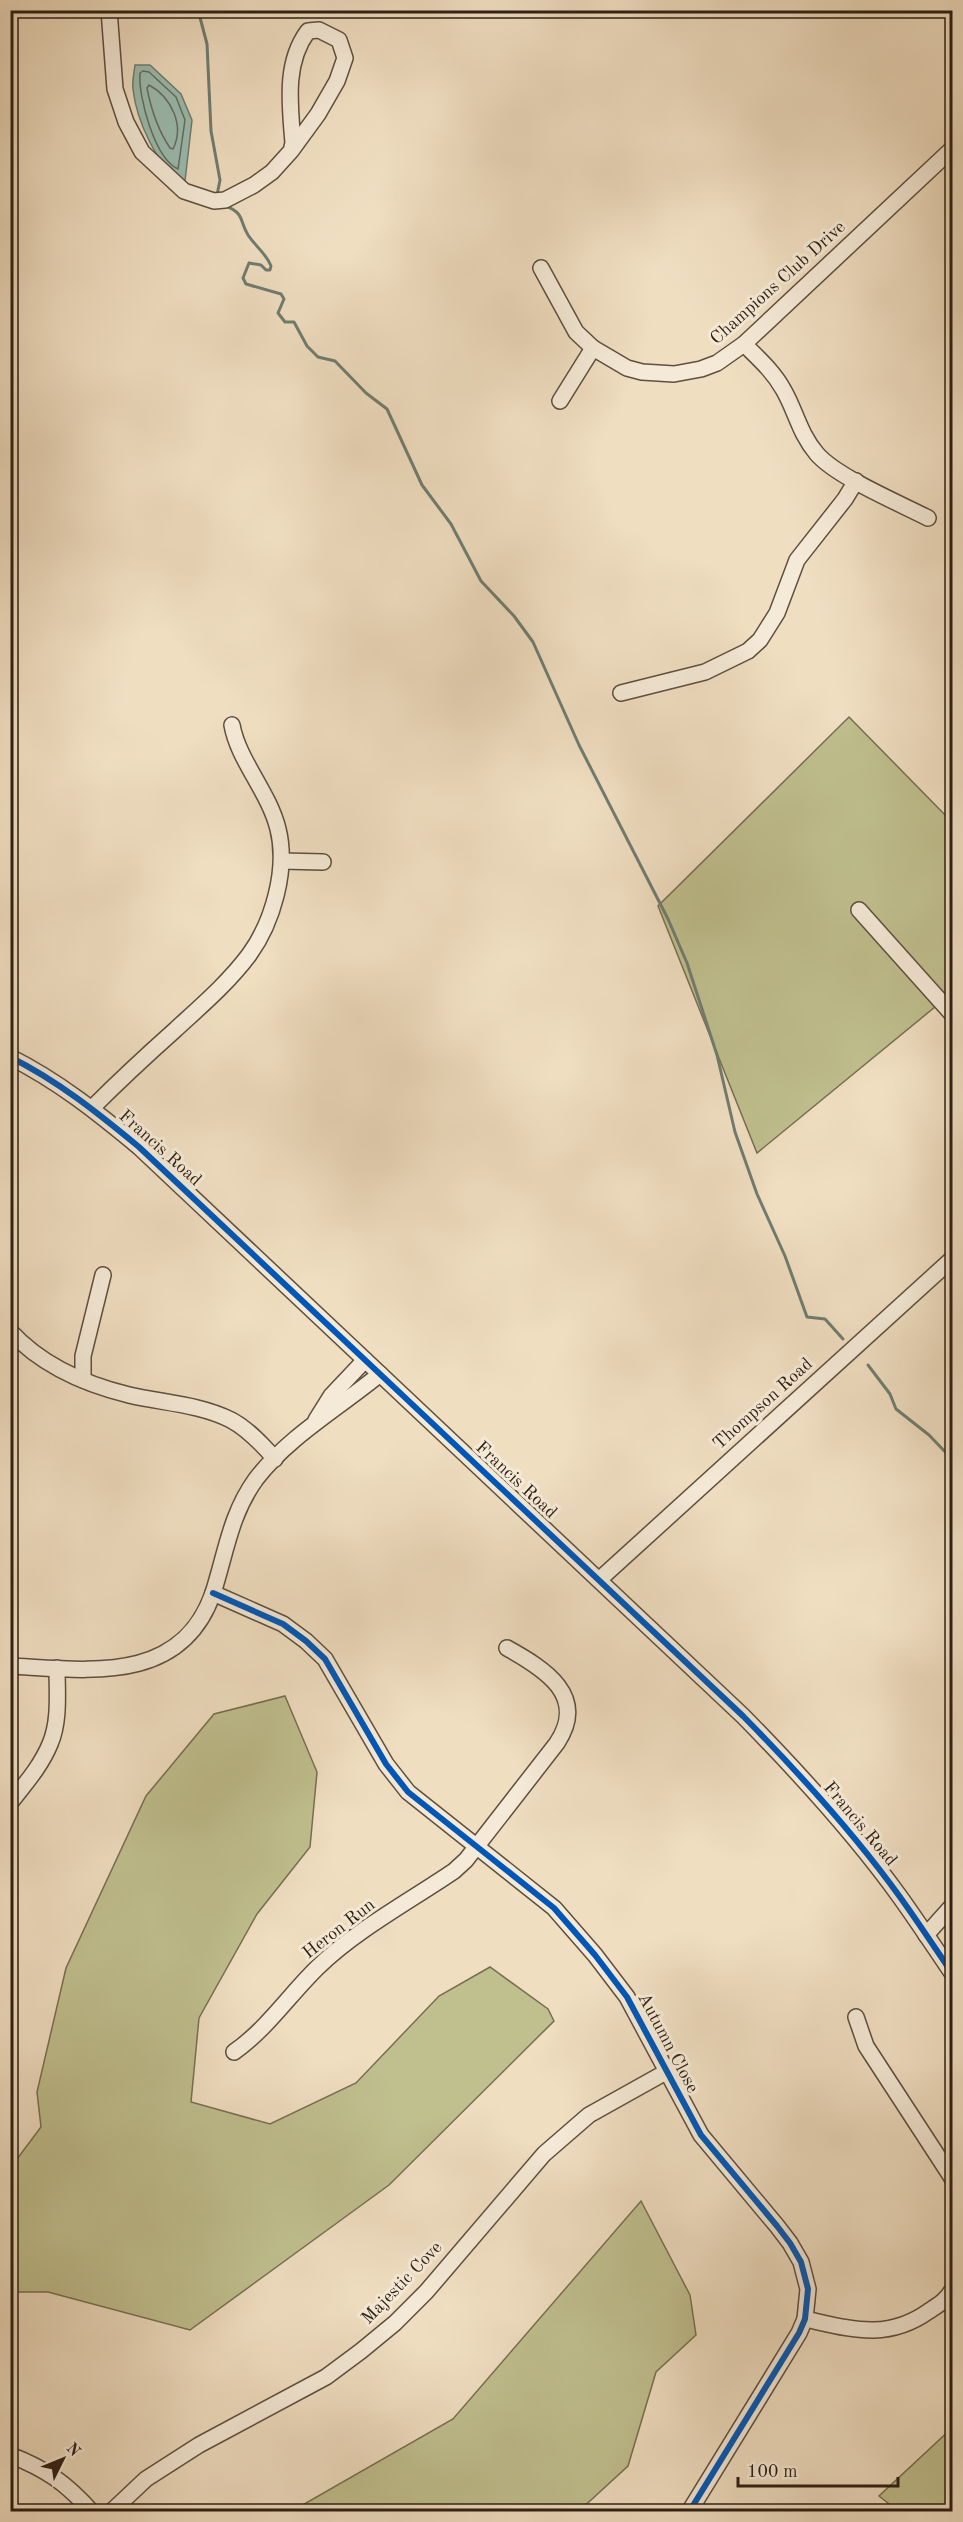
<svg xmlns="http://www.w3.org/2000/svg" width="963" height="2522" font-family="'Old Standard TT',serif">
<rect width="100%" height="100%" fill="#f0dec1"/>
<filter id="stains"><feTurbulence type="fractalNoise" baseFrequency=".00333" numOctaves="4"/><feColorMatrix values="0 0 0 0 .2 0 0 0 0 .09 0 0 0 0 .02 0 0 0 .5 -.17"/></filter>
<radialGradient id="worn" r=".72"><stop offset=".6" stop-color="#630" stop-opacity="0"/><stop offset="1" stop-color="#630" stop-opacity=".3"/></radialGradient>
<g fill="#c0bf8e" stroke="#766f51" stroke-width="1.5">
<polygon points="849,717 952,822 952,993 757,1153 658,906"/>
<polygon points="285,1696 317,1772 310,1847 257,1914 199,2018 191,2102 270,2124 356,2083 439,1996 490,1967 548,2009 554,2021 389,2185 190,2330 48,2292 11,2292 11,2167 41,2127 37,2092 66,1968 146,1796 214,1714"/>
<polygon points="641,2201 690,2295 696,2335 656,2372 628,2466 579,2511 292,2511 453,2419"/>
<polygon points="952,2428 952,2511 898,2511 879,2496"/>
</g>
<path fill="#9bbcaf" stroke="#6f7d71" stroke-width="1.5" d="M135 65H150L181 94 192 120 185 181C157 171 136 117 133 89 132 82 134 73 135 65Z"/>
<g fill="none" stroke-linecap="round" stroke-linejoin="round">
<g stroke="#646e62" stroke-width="1.5">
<path d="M143 71 149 72 176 97 185 120 178 169C155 159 138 97 140 73Z"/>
<path d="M149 85C171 97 185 125 173 149L170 148C158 130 151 109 147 88Z"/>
</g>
<g stroke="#6f7d71" stroke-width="3">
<polyline points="198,10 207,44 211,131 220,180 217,195"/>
<path d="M226 206C245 214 239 220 248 235 255 246 266 253 271 266L270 270H266L261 265 249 263 243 278 246 284 281 294 284 299 278 313 285 322H294L307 346 318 357 335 361 366 393 387 409 422 485 451 524 481 581 514 616 533 642 579 745 668 919 687 963 717 1055 735 1132 757 1194 785 1256 807 1317 825 1319 843 1339"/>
<polyline points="868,1365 890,1394 896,1409 929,1435 952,1459"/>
</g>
<defs>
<g id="minor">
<path d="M109 10 115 89 126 122 142 152 184 191 214 201 225 200 254 185 272 172 291 151 318 114 337 81 345 58 339 40 319 30 308 31C284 63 290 105 293 143L291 151"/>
<polyline points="541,268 576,332 593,348 627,368 642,372 674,374 701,369 717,363 744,344 952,149"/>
<path d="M744 344C758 358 773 371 783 389 796 411 799 433 817 454 837 477 899 503 928 518"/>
<polyline points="560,401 593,348"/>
<polyline points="621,693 705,672 748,651 760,640 777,613 797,560 845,499 856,481"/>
<polyline points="282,861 323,862"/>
<polyline points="859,910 952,1014"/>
<path d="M10 1057C58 1081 98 1113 139 1147L743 1716C799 1773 854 1833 900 1897 918 1922 935 1948 952 1973"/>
<path d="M92 1108C119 1081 147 1055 175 1030 201 1006 228 983 249 955 273 922 288 869 278 829 269 792 238 760 232 725"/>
<path d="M10 1331C41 1365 84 1384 129 1395 163 1403 199 1404 231 1420 248 1429 262 1444 275 1459"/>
<polyline points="83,1380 83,1356 103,1275"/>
<polyline points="316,1420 331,1396 365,1360"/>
<polyline points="600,1579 952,1259"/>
<polyline points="213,1593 283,1624 306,1641 325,1659 386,1764 408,1792 554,1908 595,1955 627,1997 701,2135 777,2226 790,2243 801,2262 808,2289 805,2319 799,2333 689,2512"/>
<path d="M10 1666C88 1670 181 1685 213 1593 226 1553 230 1515 256 1479 288 1437 340 1407 380 1374"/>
<path d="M10 1803C25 1784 41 1766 50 1744 60 1721 57 1692 57 1668"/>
<polyline points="926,1935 952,1906"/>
<polyline points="856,2017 866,2046 952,2178"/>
<path d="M234 2052C267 2029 290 1994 318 1967 356 1930 410 1901 454 1871L466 1860 557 1743C588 1696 545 1669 507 1648"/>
<path d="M805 2319C851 2329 887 2341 929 2311 938 2305 947 2300 952 2290"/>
<path d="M10 2455C46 2469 66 2483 92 2512"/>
<polyline points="111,2512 146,2479 199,2445 326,2377 361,2351 395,2323 426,2292 544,2154 589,2115 666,2072"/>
</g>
</defs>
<use href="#minor" stroke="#5e4f3f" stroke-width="18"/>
<use href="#minor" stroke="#f5ead7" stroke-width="15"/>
<defs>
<g id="cycleway">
<path d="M10 1057C58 1081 98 1113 139 1147L743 1716C799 1773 854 1833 900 1897 918 1922 935 1948 952 1973"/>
<polyline points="213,1593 283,1624 306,1641 325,1659 386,1764 408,1792 554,1908 595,1955 627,1997 701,2135 777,2226 790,2243 801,2262 808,2289 805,2319 799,2333 689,2512"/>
</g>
</defs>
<use href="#cycleway" stroke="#f5ead7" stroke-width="10"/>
<use href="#cycleway" stroke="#0057b8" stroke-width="6"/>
</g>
<g text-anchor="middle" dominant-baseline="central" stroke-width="6" stroke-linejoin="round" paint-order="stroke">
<g font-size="18" fill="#2d1f14" stroke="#f5ead7">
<text transform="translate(778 283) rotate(-42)">Champions Club Drive</text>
<text transform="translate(160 1148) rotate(42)">Francis Road</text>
<text transform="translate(763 1404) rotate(-42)">Thompson Road</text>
<text transform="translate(516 1480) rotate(43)">Francis Road</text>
<text transform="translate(860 1824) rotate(50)">Francis Road</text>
<text transform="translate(339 1929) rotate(-38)">Heron Run</text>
<text transform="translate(668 2043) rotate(62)">Autumn Close</text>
<text transform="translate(402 2283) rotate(-46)">Majestic Cove</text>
</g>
</g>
<rect width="963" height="2522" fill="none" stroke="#f0dec1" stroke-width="36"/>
<rect x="12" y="12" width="939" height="2498" fill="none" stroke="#2d1f14" stroke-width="3"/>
<rect x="18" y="18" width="927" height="2486" fill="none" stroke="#2d1f14" stroke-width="1.5"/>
<g transform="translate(63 2459) rotate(47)" stroke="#f5ead7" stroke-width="4.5" paint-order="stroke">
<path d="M0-4.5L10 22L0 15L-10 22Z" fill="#2d1f14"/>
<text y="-9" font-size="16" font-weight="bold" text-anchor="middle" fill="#2d1f14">N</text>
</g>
<path d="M738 2477v9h160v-9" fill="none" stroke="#2d1f14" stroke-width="3"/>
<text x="747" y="2477" font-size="18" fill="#2d1f14" stroke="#f5ead7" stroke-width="4.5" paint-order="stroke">100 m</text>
<rect width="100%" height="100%" filter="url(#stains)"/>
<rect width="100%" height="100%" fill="url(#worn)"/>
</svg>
